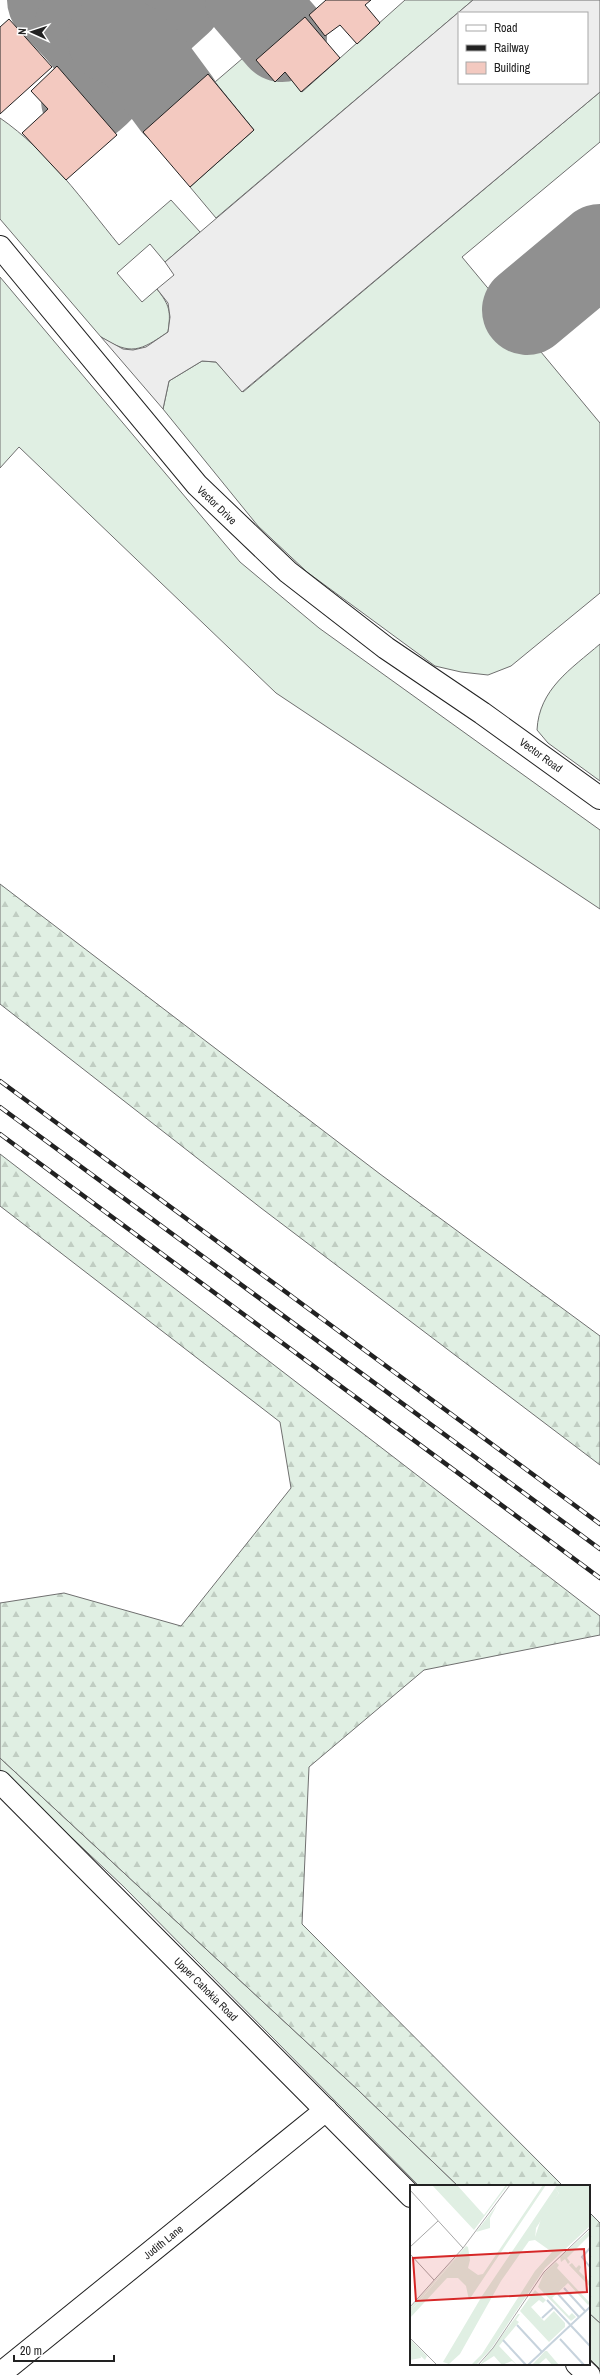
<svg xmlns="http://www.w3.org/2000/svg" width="600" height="2375" font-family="'Archivo Narrow',sans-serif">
<defs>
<pattern id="forest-firs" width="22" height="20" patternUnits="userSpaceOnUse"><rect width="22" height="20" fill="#e0efe3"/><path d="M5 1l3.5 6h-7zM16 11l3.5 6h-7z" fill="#c0cdc2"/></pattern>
</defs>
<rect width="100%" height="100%" fill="#fff"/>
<g fill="#e0efe3" stroke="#6f6f6f">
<polygon points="405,0 473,0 216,218 190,187 254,130 215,82 250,52 275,81 285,72 302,92"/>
<polygon points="600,92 600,142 462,257 600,423 600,593 511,666 488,675 461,672 435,666 307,572 258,526 163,409 169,381 202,361 216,362 243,392"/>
<path d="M0 118C48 151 83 201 119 245L171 200 200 232 165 262 150 244 117 273 142 302 157 289C170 306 171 311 168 332 140 351 131 356 101 337L0 219Z"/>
<polygon points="0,277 240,562 319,628 600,830 600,909 276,693 19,447 0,468"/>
<path d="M600 644V781L548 743 537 730C539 689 571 669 600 644Z"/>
<polygon points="0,1758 357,2089 458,2186 419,2186 124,1887 0,1770"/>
<polygon points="589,2313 600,2323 600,2369 589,2358"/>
</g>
<g fill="url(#forest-firs)" stroke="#6f6f6f">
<polygon points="0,884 380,1174 600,1336 600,1465 261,1208 0,1004"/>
<polygon points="0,1154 600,1616 600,1635 424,1670 309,1767 302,1924 563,2186 458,2186 357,2089 0,1758 0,1603 64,1593 181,1626 291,1488 280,1422 0,1206"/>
<polygon points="589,2212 600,2223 600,2323 589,2313"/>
</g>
<path fill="#ededed" stroke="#6f6f6f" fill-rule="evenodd" d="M473 0H600V92L242 392 216 362 202 361 169 381 163 409 101 337 123 349 133 350 146 347 168 332 170 317 168 303 157 289 174 275 165 262ZM459 13H587V83H459Z"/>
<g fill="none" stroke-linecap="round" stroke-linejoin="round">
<g stroke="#909090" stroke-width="90">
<polyline points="52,0 79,28 112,38 146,29 178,0"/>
<polyline points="250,0 282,37"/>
<path d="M79 28C92 44 110 64 100 87 98 91 90 96 86 100"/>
<polyline points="112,38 130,46 145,61 176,103"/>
<polyline points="527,310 600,249"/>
</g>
</g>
<g fill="#f3c9c0" stroke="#222">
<polygon points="326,0 371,0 365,5 380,23 357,44 340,25 325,36 309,15"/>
<polygon points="305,17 340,58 301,92 285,72 275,82 256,60"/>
<polygon points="9,19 52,67 0,114 0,27"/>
<polygon points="57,66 117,135 66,180 22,133 48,109 31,91"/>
<polygon points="208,74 254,130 190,187 143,132"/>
</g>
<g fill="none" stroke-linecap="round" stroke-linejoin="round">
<defs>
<g id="minor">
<polyline points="0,247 197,485 288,572 386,648 482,713 600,798"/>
<polyline points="0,1782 411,2196"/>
<polyline points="577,2364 589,2375"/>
<polyline points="0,2374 326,2110"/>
</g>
</defs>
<use href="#minor" stroke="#222" stroke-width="24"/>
<use href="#minor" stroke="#fff" stroke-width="22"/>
<defs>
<g id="rail">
<polyline points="0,1081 600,1524"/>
<polyline points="0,1107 600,1549"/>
<polyline points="0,1134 600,1578"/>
</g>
</defs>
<use href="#rail" stroke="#222" stroke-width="4.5"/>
<use href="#rail" stroke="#fff" stroke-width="3" stroke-dasharray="9" stroke-linecap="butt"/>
</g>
<g text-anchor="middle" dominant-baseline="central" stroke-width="3" stroke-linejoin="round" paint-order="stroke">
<g font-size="11" fill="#222" stroke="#fff">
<text transform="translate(217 505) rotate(44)">Vector Drive</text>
<text transform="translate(541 755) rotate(36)">Vector Road</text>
<text transform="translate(206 1989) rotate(45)">Upper Cahokia Road</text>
<text transform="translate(163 2242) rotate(-39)">Judith Lane</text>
</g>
</g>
<g transform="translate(410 2185)">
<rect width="180" height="180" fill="#fff"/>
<path d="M22 0H47L74 30 96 0H98L64 45ZM147 0H180V41L135 83 81 164 66 180H61L72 169 125 86 142 67 125 55V52L132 31 149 8 145 3ZM87 20 80 33V43L66 47ZM180 45V50L157 73 160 77 158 79 155 74 151 77 150 72ZM56 61 25 97 0 127V123ZM146 77 149 80 147 83 180 118 178 120 158 98 142 113 159 131 162 128 166 132 161 136 128 102 134 88ZM162 78 166 83 169 80 171 82 169 86 180 97V102L159 80ZM125 105 136 115 133 118 129 115 121 122 134 136 144 126 155 138V142L139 157 110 126ZM108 129H110L106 135 109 137 89 161 107 180 102 176 92 180 84 171 70 180ZM0 154 17 171 15 175 0 161ZM135 166H137L149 180H142L136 173 128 180H122Z" fill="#e0efe3"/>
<path d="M133 0H136L59 115 56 101 48 93H37L0 133V127L56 61 58 62 60 75 58 83 68 90 73 89ZM145 3 149 8 126 43 125 55 119 56 91 96 50 169 39 179 33 177 72 111ZM0 161 10 168 11 173 0 175Z" fill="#e0efe3"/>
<path fill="none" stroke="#c7d3dd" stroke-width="2" d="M180 63 172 72 180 82M154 103 175 126M148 109 169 132M137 115 180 161M132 133 144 122M107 140 132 167M150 154 174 180M93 155 116 180M118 180 180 122"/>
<path fill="none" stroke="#a7a7a7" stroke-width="1" d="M0 5 53 63M0 62 28 36M0 69 24 95M0 122 53 63 100 0M0 153 27 180M68 180 83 163 134 87 180 43"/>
<path fill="#d62828" fill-opacity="0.15" stroke="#d62828" stroke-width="2" d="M174 64 177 107 6 116 3 73Z"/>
<rect width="180" height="180" fill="none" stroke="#222" stroke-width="2"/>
</g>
<rect x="458" y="12" width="130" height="72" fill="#ffffff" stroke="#a7a7a7"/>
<rect x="466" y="25" width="20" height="6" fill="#ffffff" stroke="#a7a7a7"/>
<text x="494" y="32" font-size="12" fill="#222222">Road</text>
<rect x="466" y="45" width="20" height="6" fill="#222222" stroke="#a7a7a7"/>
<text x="494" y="52" font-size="12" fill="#222222">Railway</text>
<rect x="466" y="62" width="20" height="12" fill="#f3c9c0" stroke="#a7a7a7"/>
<text x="494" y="72" font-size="12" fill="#222222">Building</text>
<g transform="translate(32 32) rotate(273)" stroke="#ffffff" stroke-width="3" paint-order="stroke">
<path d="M0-3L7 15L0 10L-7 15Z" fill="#222222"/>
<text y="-6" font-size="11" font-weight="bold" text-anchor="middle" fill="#222222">N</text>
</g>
<path d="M14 2355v6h100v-6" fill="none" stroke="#222222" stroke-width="2"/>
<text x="20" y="2355" font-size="12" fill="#222222" stroke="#ffffff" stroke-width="3" paint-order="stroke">20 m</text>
</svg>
